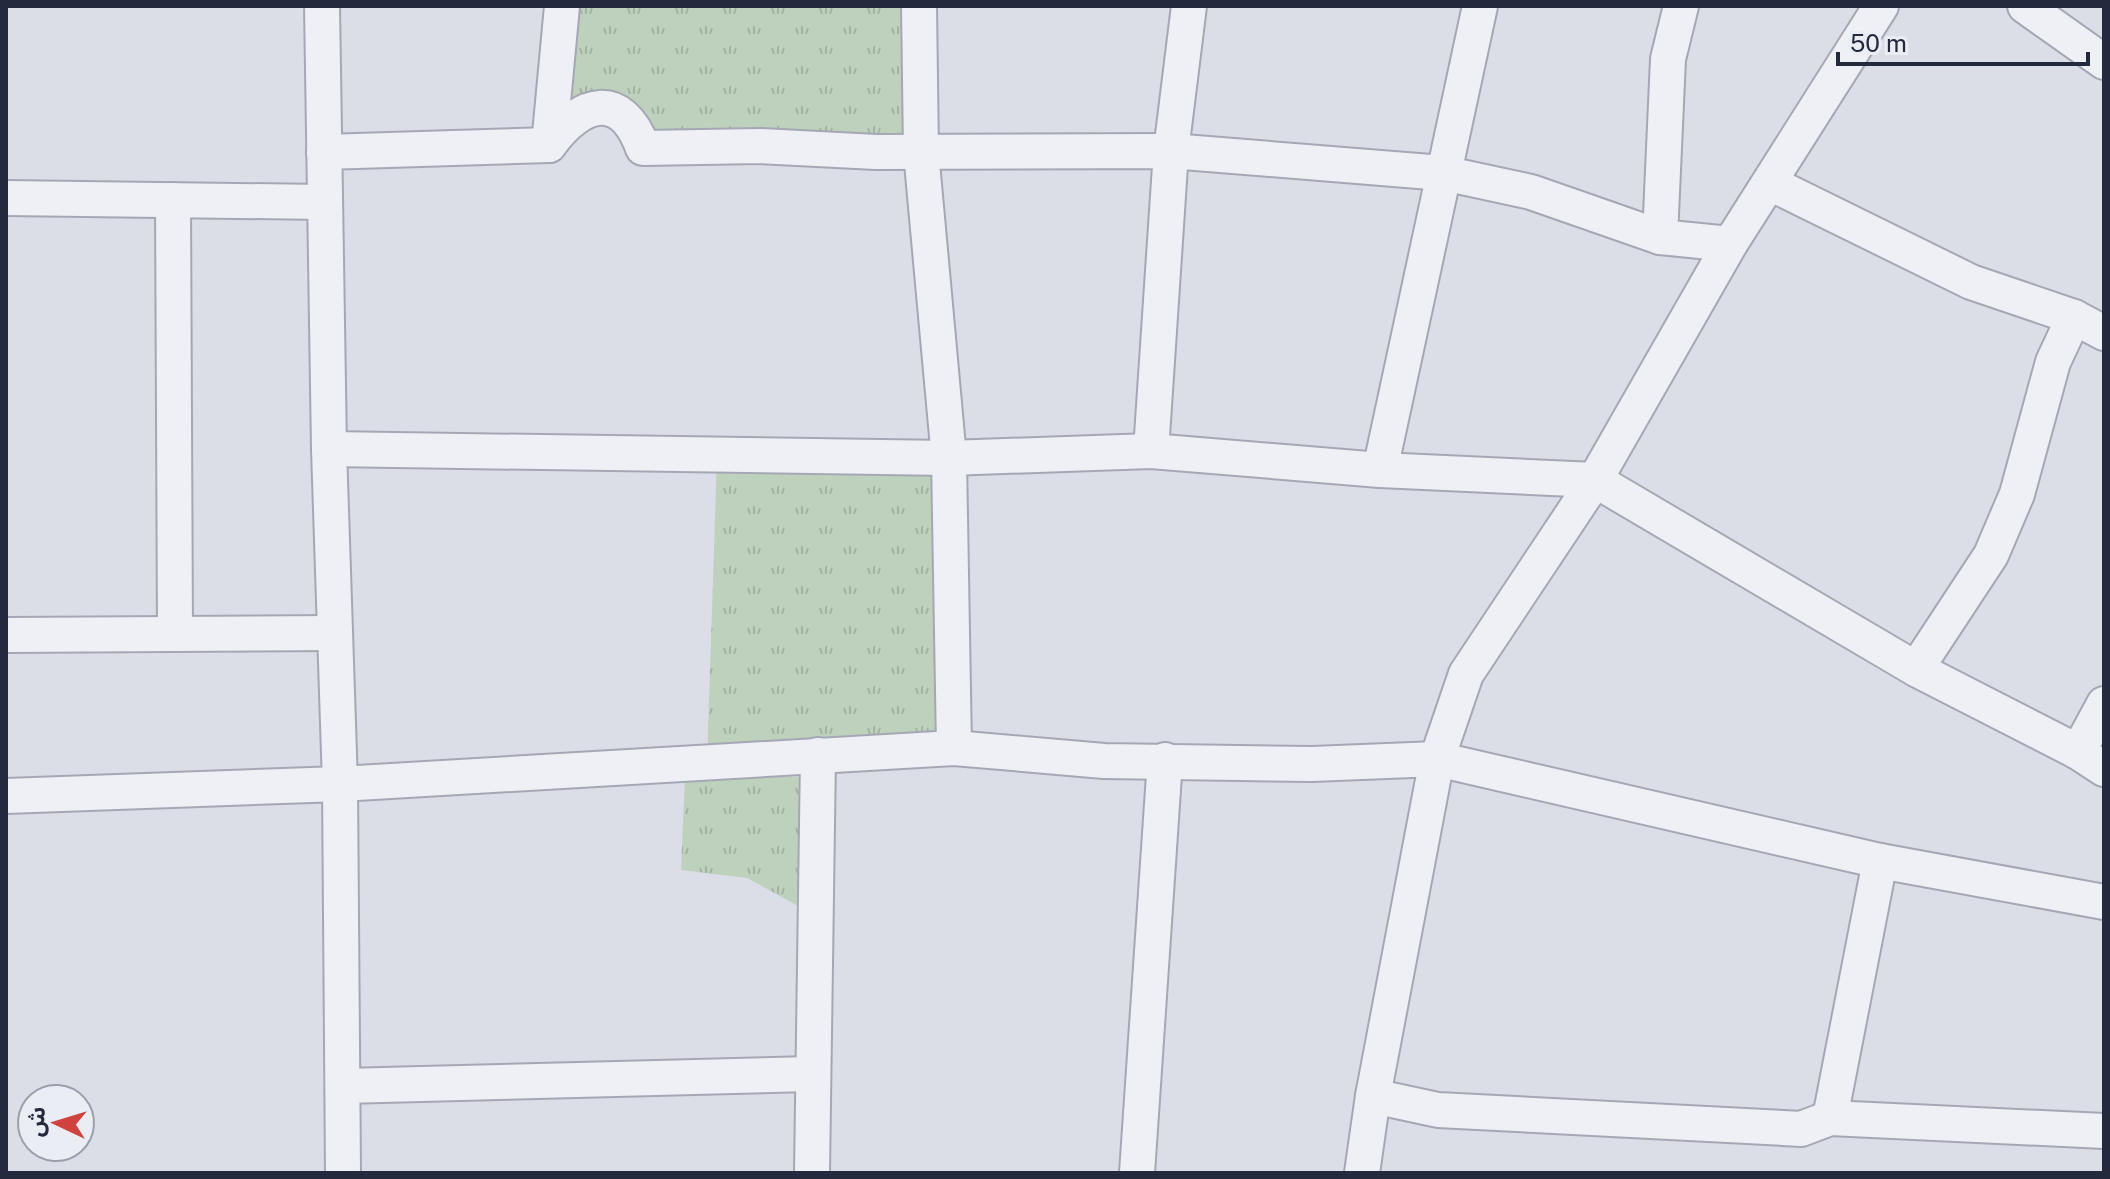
<svg xmlns="http://www.w3.org/2000/svg" width="2110" height="1179" font-family="'Public Sans','Noto Sans Arabic',sans-serif">
<defs>
<pattern id="grass-tufts" width="24" height="20" patternUnits="userSpaceOnUse" patternTransform="scale(2)"><rect width="24" height="20" fill="#bed1bd"/><path d="M3 7l-1-3M5 7V3M7 7l1-3M15 17l-1-3M17 17v-4M19 17l1-3" fill="none" stroke="#a3b3a3"/></pattern>
</defs>
<rect width="100%" height="100%" fill="#dcdee7"/>
<g fill="url(#grass-tufts)">
<polygon points="562,6 918,6 921,152 643,148 622,112 563,126"/>
<polygon points="717,456 933,457 939,749 707,762"/>
<polygon points="685,775 807,777 807,911 747,878 681,870"/>
</g>
<g fill="none" stroke-linecap="round" stroke-linejoin="round">
<defs>
<g id="minor">
<polyline points="322,6 329,449 340,784 343,1173"/>
<polyline points="919,6 921,152 949,458 954,748"/>
<polyline points="2025,6 2104,62"/>
<polyline points="549,145 562,6"/>
<path d="M324 152 549 145C581 101 621 89 643 148L760 146 876 152 1171 151 1443 173 1531 192 1660 237 1730 244"/>
<polyline points="1772,184 1971,282 2074,317 2104,333"/>
<polyline points="6,198 324,202"/>
<polyline points="173,200 175,632"/>
<polyline points="1660,237 1668,59 1681,6"/>
<polyline points="329,449 949,458 1151,451 1380,470 1595,480 1916,669 2078,752 2104,769"/>
<polyline points="1151,451 1171,151 1189,6"/>
<polyline points="1380,470 1480,6"/>
<polyline points="6,635 333,633"/>
<polyline points="1916,669 1991,555 2017,494 2053,362 2074,317"/>
<polyline points="2078,752 2104,704"/>
<polyline points="6,796 340,784 954,748 1104,761 1312,764 1437,759 1880,861 2104,902"/>
<polyline points="343,1086 811,1074"/>
<polyline points="1373,1096 1438,1110 1783,1128 1801,1129 1830,1118 2104,1131"/>
<polyline points="1830,1118 1880,861"/>
<polyline points="812,1173 818,755"/>
<polyline points="1137,1173 1165,760"/>
<polyline points="1362,1173 1373,1096 1437,759 1466,674 1595,480 1730,244 1881,6"/>
</g>
</defs>
<use href="#minor" stroke="#a5a8b4" stroke-width="38"/>
<use href="#minor" stroke="#eff0f5" stroke-width="34"/>
</g>
<rect width="2110" height="1179" fill="none" stroke="#25293d" stroke-width="16"/>
<g transform="translate(56 1123) rotate(274)"><circle r="38" fill="#ebedf4" stroke="#9c9fab" stroke-width="2"/>
<path d="M0-6L14 30L0 20L-14 30Z" fill="#d0433c"/>
<text y="-12" font-size="22" font-weight="bold" text-anchor="middle" fill="#25293d">ش</text>
</g>
<path d="M1838 52v12h250v-12" fill="none" stroke="#25293d" stroke-width="4"/>
<text x="1850" y="52" font-size="24" fill="#25293d" stroke="#ebedf4" stroke-width="6" paint-order="stroke">50 m</text>
</svg>
